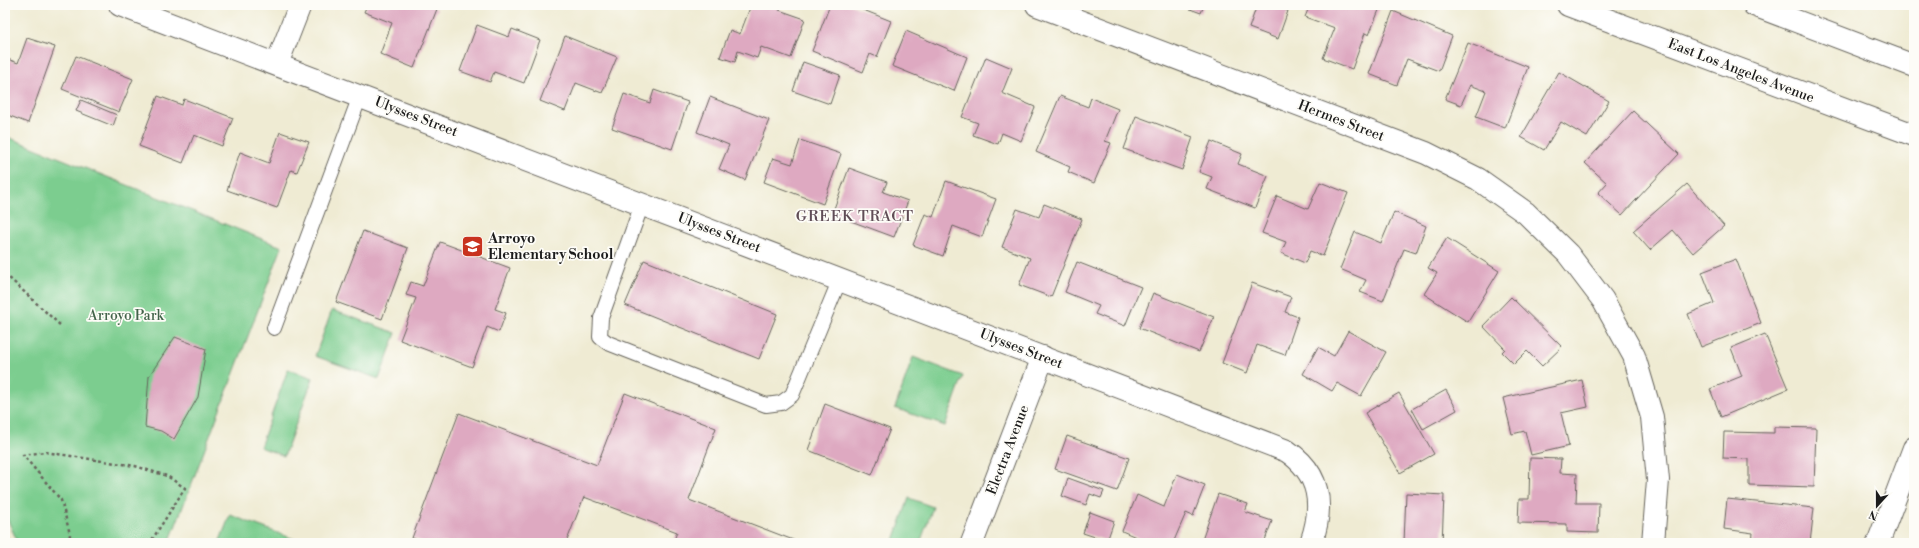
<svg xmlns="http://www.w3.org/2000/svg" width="1919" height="548" font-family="'Libre Bodoni',serif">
<rect width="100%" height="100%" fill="#fdfcf7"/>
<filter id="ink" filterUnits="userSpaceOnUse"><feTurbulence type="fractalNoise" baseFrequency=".025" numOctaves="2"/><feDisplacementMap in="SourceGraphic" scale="8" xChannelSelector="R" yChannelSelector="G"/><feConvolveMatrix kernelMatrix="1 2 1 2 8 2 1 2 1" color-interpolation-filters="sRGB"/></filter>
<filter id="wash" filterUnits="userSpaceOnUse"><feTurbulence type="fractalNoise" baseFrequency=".012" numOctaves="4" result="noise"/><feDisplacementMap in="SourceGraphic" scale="16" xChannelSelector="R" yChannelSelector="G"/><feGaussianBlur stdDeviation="0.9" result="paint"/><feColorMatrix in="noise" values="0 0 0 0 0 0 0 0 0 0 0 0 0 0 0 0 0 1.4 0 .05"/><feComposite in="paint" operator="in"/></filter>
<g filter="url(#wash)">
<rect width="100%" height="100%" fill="#efebd3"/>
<g fill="#7ccd8f" stroke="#4c7456">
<polygon points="5,136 282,247 169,543 18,543 5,514"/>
<polygon points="332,310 396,333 379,379 315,356"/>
<polygon points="913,357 963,376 945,426 895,408"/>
<polygon points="288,369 313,378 284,456 260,447"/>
<polygon points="909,498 933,507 920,543 893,543"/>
<polygon points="230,515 299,541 298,543 219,543"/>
</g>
<g id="blocks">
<g fill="#dea9c1">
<polygon points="367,5 428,5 437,9 414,68 380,54 392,23 364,12"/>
<polygon points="751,5 780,5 779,10 805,19 791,58 761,47 757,58 738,51 735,62 720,57 730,30 740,34"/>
<polygon points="830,5 851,5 891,21 877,57 870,54 863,72 812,51"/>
<polygon points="1179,5 1204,5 1201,13"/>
<polygon points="1257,5 1282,5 1281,8 1288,11 1278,39 1249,28"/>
<polygon points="1310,5 1381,5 1369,35 1365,33 1352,69 1323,58 1335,28 1305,17"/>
<polygon points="1393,11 1452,36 1439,71 1407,59 1397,85 1369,74"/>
<polygon points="477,25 509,37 512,29 540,40 524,83 494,72 490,82 460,71"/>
<polygon points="906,31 967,57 954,91 892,66"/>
<polygon points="565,36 617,57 602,93 576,83 565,111 540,101"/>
<polygon points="27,38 55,47 28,123 5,114 5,58 18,63"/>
<polygon points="1468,43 1528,67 1505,128 1476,117 1486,91 1470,85 1461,105 1445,99"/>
<polygon points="76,56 133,79 119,112 62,89"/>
<polygon points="986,57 1012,68 1002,93 1035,107 1021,141 1002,133 998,144 973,135 978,123 962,117"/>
<polygon points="803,62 840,75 830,104 793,91"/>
<polygon points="1559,72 1609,101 1587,137 1561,122 1544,150 1521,137"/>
<polygon points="654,90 688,102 672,149 612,128 624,94 650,103"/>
<polygon points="158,96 182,105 184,99 233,118 222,146 194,135 183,163 139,146"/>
<polygon points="1060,96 1088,107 1091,98 1118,109 1105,141 1111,143 1094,183 1068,172 1070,167 1036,152"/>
<polygon points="710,97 769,120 745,180 719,169 729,145 697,132"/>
<polygon points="81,100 117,115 113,126 76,111"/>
<polygon points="1633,111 1679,154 1622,215 1598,193 1607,183 1585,163"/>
<polygon points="1136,116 1193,137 1182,170 1124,149"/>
<polygon points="280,132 309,142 297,172 291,170 277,208 227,190 240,152 269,163"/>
<polygon points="800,140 841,154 823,204 764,182 773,158 792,164"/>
<polygon points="1211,141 1242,154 1238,164 1268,176 1255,208 1207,189 1212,177 1199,172"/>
<polygon points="849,168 887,182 883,192 908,201 894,237 832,214"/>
<polygon points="946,181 996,199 982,237 953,226 943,256 913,245 925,214 933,217"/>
<polygon points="1320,182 1348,193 1323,256 1310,251 1305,263 1281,253 1286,242 1262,233 1277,196 1308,209"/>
<polygon points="1687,184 1724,226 1693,253 1673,230 1650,250 1633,231"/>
<polygon points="1044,204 1082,219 1051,297 1019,285 1030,258 1002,247 1017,209 1039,217"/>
<polygon points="1394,212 1426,226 1416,253 1404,249 1383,301 1360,292 1366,280 1340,269 1355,232 1381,243"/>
<polygon points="363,231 408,248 382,319 336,302"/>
<polygon points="1447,238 1499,271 1468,322 1424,294 1437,273 1428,268"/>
<polygon points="440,242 510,268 495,309 506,313 499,332 487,327 472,367 400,340 416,298 406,295 411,282 423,286"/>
<polygon points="1736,259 1761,323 1701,347 1688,314 1714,303 1702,272"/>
<polygon points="644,260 777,314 759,359 625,305"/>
<polygon points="1077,262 1141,287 1125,326 1095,314 1099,306 1065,292"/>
<polygon points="1252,283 1291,297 1285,312 1298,317 1285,355 1257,345 1247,373 1222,363"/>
<polygon points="1153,293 1214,317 1199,352 1139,328"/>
<polygon points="1511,297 1562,347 1542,366 1527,351 1514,364 1502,352 1505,349 1483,326"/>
<polygon points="1348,331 1386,352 1361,396 1337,383 1332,391 1303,374 1318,347 1334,356"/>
<polygon points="1765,334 1788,389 1721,417 1710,389 1742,376 1731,348"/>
<polygon points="175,337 206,349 198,397 174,439 161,431 145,427 149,376"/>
<polygon points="1582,380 1588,407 1561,413 1569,446 1531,455 1525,431 1512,434 1503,398"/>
<polygon points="1446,390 1457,410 1423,429 1412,409"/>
<polygon points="625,393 716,428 689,500 801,543 673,543 677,532 584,497 566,543 426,543 412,538 459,413 597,465"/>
<polygon points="1399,393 1434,454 1400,473 1365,413"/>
<polygon points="825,404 890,429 872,475 808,450"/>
<polygon points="1774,427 1816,428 1814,487 1749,485 1749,459 1723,458 1724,432 1774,433"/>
<polygon points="1067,436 1129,458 1117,491 1055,469"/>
<polygon points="1530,458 1561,459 1560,473 1577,474 1576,503 1599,503 1598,533 1567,532 1567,524 1518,523 1519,499 1529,499"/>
<polygon points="1177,474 1205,485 1193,516 1186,513 1173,543 1150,543 1122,531 1137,495 1164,507"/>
<polygon points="1068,478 1104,491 1101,498 1090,494 1086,505 1062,496"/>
<polygon points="1406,493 1444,495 1442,543 1404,543"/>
<polygon points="1218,494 1248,504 1245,512 1272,521 1264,543 1201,543"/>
<polygon points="1727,499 1814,508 1810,543 1752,543 1753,533 1724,529"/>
<polygon points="1090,512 1114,521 1107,541 1083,533"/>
</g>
</g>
</g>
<g filter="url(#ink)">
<use href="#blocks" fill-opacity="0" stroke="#66645c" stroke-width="1"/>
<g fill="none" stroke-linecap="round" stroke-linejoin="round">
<defs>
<g id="service">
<polyline points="642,204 601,318 600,337 608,343 766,405 781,403 792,395 840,279"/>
<polyline points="274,328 360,96"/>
</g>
<g id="minor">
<path d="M120 5 1287 451C1321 474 1324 506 1311 543"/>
<polyline points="1037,5 1426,153 1478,179 1526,213 1568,254 1603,300 1634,356 1652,417 1658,480 1653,543"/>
<polyline points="277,64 300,5"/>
<polyline points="972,543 1043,357"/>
</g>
<g id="primary">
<polyline points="1568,5 1914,135"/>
<polyline points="1754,5 1914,66"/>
<polyline points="1878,543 1914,448"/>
</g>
</defs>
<use href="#service" stroke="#66645c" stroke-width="16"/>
<use href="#minor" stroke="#66645c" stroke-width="24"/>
<use href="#primary" stroke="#66645c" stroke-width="24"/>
<g stroke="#66645c" stroke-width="2.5" stroke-dasharray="3 3" stroke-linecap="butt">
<polyline points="5,274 61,326"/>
<polyline points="69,543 70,534 61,500 23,455 45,452 135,466 167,476 185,488 150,543"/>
</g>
<use href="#service" stroke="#fff" stroke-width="14"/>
<use href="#minor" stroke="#fff" stroke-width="22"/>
<use href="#primary" stroke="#fff" stroke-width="22"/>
</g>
</g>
<defs>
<symbol id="school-square" viewBox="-11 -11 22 22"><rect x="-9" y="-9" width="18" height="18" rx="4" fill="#c8321e" stroke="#fdfcf7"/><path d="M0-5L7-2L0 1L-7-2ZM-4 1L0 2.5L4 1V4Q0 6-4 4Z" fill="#fff"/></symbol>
</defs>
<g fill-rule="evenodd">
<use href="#school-square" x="460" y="234" width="25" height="25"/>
</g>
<g text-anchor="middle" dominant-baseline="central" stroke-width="3.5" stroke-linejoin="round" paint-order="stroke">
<g font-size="14" fill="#1c1c1c" stroke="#fdfcf7">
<text transform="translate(1741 71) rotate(21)">East Los Angeles Avenue</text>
<text transform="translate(416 117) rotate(21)">Ulysses Street</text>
<text transform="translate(1341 121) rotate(21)">Hermes Street</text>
<text transform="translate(719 233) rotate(21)">Ulysses Street</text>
<text transform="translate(1021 349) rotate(21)">Ulysses Street</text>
<text transform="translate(1008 450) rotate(-69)">Electra Avenue</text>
</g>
<g font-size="14" font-weight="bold" fill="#1c1c1c" stroke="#fdfcf7" text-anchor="start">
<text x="488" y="239">Arroyo<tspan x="488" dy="16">Elementary School</tspan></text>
</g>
<g font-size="14" fill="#42634a" stroke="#fdfcf7">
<text x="126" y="316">Arroyo Park</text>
</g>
<g font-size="15" letter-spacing="1" fill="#604d56" stroke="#fdfcf7">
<text x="855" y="216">GREEK TRACT</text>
</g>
</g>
<rect width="1919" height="548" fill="none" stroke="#fdfcf7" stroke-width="20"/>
<g transform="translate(1877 506) rotate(201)" stroke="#fdfcf7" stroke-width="3" paint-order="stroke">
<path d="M0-3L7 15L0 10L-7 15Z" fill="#1c1c1c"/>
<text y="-6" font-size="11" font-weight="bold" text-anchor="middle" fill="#1c1c1c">N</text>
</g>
</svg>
